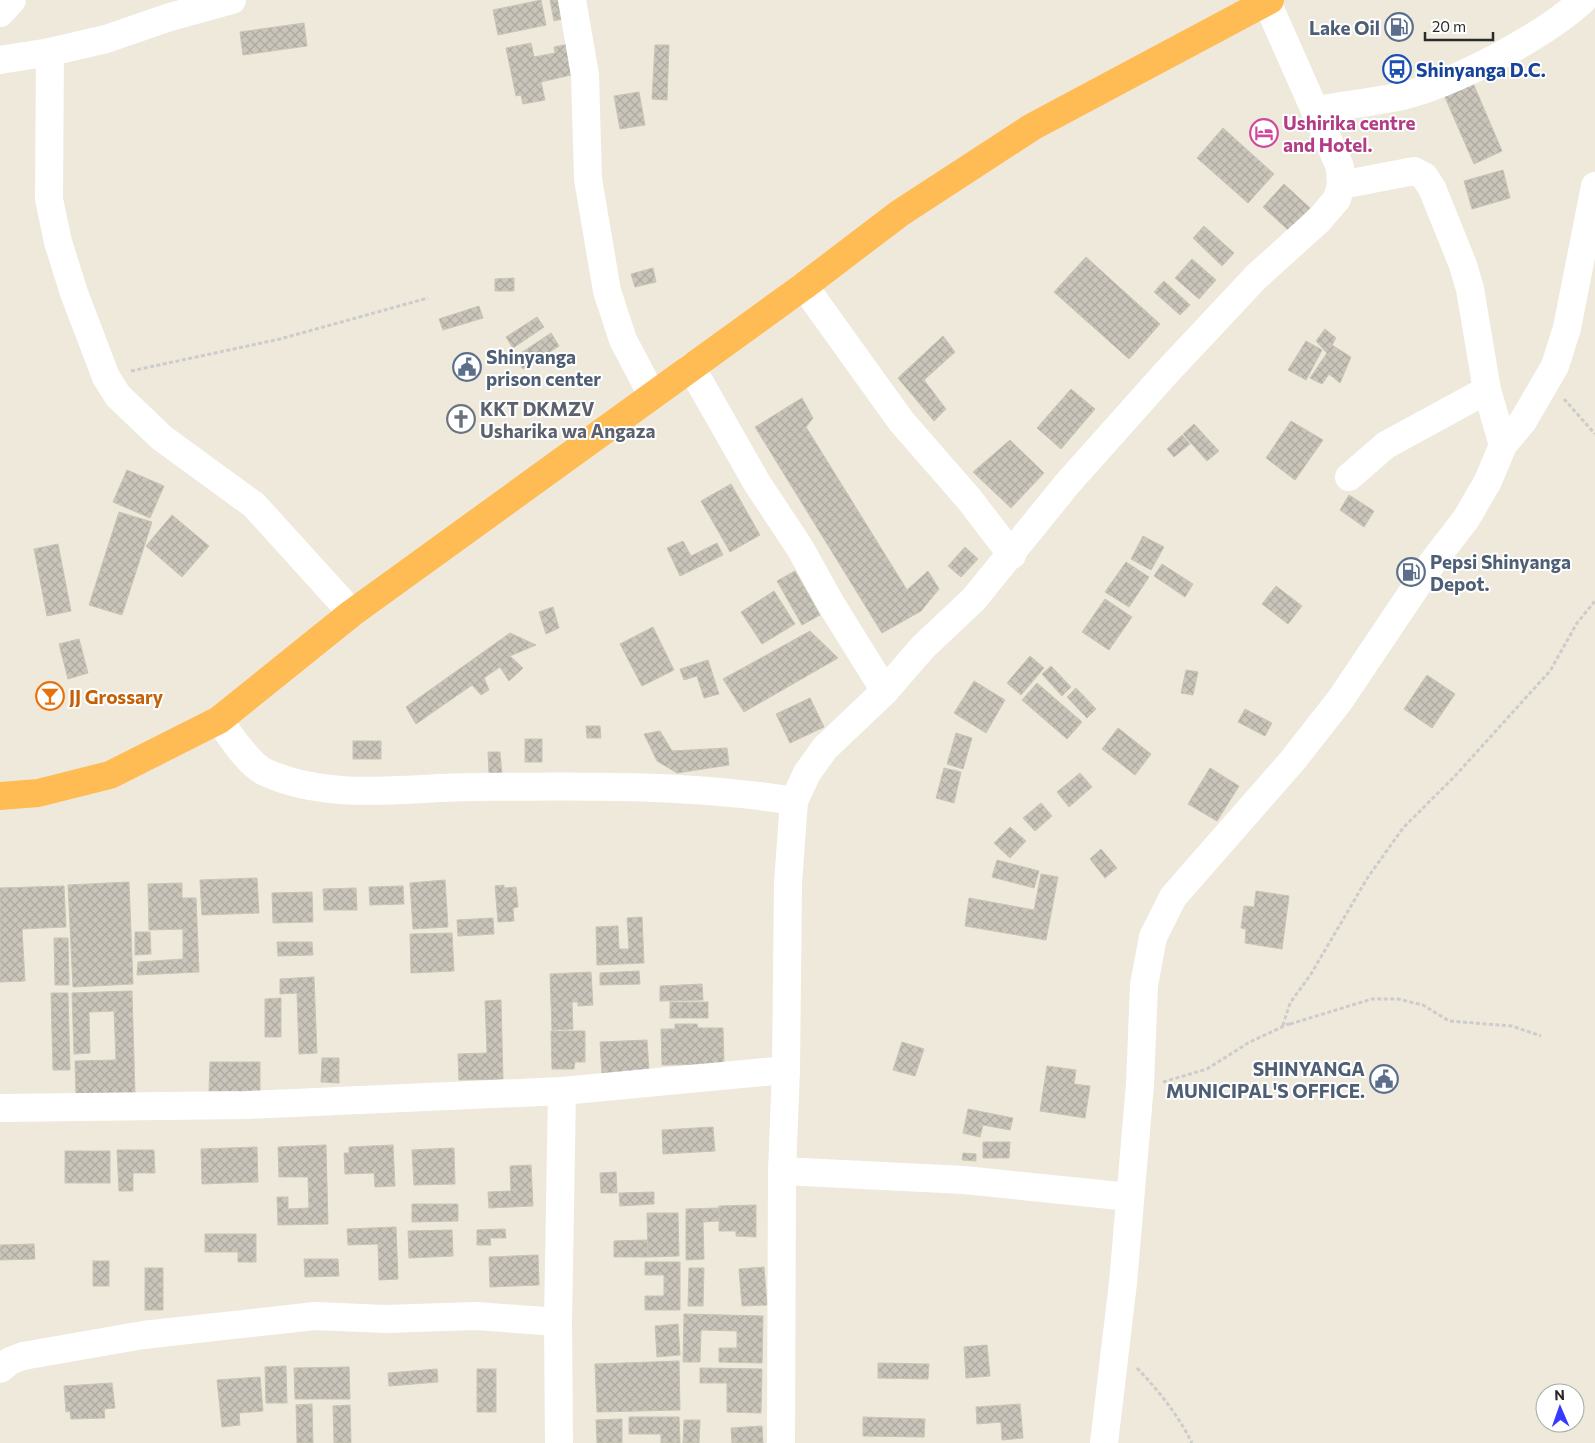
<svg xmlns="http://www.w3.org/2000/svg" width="1595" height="1443" font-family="Commissioner,sans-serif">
<defs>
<pattern id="building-cross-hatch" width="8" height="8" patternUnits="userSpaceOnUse" patternTransform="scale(1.25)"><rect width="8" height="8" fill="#c9c5ba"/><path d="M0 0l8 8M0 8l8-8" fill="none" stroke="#ada9a0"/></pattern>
</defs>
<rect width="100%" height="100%" fill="#eee9da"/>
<g fill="url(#building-cross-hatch)" stroke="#c9c5b3">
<polygon points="541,0 546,25 498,35 493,10"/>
<polygon points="550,0 566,0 570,17 554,21"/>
<polygon points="304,23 307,46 243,55 240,32"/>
<polygon points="531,43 534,57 555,53 554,47 569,44 575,74 541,82 545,100 523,104 521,95 516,96 506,48"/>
<polygon points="655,45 669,45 667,100 652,99"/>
<polygon points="1473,83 1502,151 1474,164 1444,95"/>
<polygon points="639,92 645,125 620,129 614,96"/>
<polygon points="1223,128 1274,174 1248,203 1197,158"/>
<polygon points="1503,170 1510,198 1472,209 1464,181"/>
<polygon points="1284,184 1310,208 1288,230 1263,207"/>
<polygon points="1204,226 1234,253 1222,266 1193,238"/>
<polygon points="1086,257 1160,324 1129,359 1054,292"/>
<polygon points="1192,259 1216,280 1199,299 1175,278"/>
<polygon points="653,268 656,282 635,287 631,274"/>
<polygon points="514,278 514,291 495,291 495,279"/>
<polygon points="1164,281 1190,305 1180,315 1154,292"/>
<polygon points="479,306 483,318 443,330 439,319"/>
<polygon points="537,317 544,327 513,348 506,337"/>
<polygon points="1325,329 1336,338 1332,345 1351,357 1340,383 1329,374 1322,384 1310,378 1327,353 1316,341"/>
<polygon points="551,333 559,346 523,369 515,357"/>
<polygon points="943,336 955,352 924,380 946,409 934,421 898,378"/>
<polygon points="1306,341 1322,350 1306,380 1288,370"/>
<polygon points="1071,389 1095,409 1061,449 1037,428"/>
<polygon points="802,398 813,418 806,427 907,590 928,571 939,589 921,611 882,633 755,427"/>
<polygon points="1291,421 1323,440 1295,480 1266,458"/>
<polygon points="1194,424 1219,451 1207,461 1183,434"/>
<polygon points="1182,435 1190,444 1174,457 1167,449"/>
<polygon points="1010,440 1044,473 1011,508 973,472"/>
<polygon points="127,470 164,486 150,518 113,502"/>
<polygon points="731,484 760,535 730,552 701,501"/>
<polygon points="1349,495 1374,511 1364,527 1340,510"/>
<polygon points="119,512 152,522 122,615 89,605"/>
<polygon points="172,515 209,546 182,577 146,546"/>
<polygon points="1143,536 1164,547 1151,570 1131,559"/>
<polygon points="683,541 691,556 717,543 723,555 680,576 667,548"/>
<polygon points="58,544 71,611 47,616 34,549"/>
<polygon points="965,547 978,559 961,577 948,566"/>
<polygon points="1126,562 1149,577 1129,607 1105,592"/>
<polygon points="1162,564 1193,584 1185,597 1154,576"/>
<polygon points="795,571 820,615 802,625 777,581"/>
<polygon points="1276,586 1302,606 1288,624 1262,604"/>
<polygon points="774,591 795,624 762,644 741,612"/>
<polygon points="1105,599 1132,617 1109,650 1082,632"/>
<polygon points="553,607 559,628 546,634 539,612"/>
<polygon points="653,627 674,670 642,686 620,644"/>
<polygon points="810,631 838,658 744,712 723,679"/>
<polygon points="510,633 536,645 510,656 523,668 509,681 500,667 484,678 489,690 481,695 472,685 416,724 406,707"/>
<polygon points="79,639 88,673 68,679 59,644"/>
<polygon points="1030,656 1044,668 1021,695 1007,683"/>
<polygon points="708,660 719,694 704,698 697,676 684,680 680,669"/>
<polygon points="1051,666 1071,687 1062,696 1042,674"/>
<polygon points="1186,670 1198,672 1193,695 1181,693"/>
<polygon points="1427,675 1455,694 1432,728 1404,709"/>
<polygon points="974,681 1005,700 986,733 954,713"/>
<polygon points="1037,683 1082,722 1067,739 1022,700"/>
<polygon points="1076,688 1096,709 1087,718 1067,697"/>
<polygon points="810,698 824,727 790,743 776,714"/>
<polygon points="1245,709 1272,723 1265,736 1238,722"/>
<polygon points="586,726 600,726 601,738 587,738"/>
<polygon points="1118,728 1151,754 1135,775 1102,749"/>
<polygon points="660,731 672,751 727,748 729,765 677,773 657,761 644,734"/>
<polygon points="956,733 972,738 963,769 947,764"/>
<rect x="525" y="739" width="17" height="23"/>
<rect x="353" y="741" width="28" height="18"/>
<polygon points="488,752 500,752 502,774 489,774"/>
<polygon points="944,768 961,772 954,803 936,798"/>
<polygon points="1210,768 1239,786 1217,821 1188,804"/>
<polygon points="1080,773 1092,787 1069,807 1057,792"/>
<polygon points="1041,803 1052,816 1035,831 1023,818"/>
<polygon points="1010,827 1026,841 1010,858 994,843"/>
<polygon points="1101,849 1117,868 1105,878 1090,859"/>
<polygon points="997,860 1039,871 1034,888 992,877"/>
<polygon points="1041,874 1058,877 1046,940 965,926 969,898 1034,910"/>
<polygon points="257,878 259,913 202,915 200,880"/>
<polygon points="445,880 448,927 413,929 410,883"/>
<polygon points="129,882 133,984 73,987 68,885"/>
<polygon points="182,883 182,898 196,898 199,972 137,975 138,962 183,959 183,929 149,930 148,884"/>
<polygon points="504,885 504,888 516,887 518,907 513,908 514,921 498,922 495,886"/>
<polygon points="64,886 66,927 22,929 25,981 0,982 0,888"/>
<polygon points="403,886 404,904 370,905 369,887"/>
<polygon points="356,888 357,910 324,910 323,889"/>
<polygon points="1256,891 1289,896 1282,949 1245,943 1246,929 1241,928 1244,906 1254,907"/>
<polygon points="312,892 313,922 273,923 272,893"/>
<polygon points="642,917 644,963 597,965 596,927 618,926 619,949 629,949 627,918"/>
<polygon points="493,918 494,934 458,936 457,920"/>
<polygon points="135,932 150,932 151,954 135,955"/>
<polygon points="452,933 454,971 411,973 410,934"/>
<polygon points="54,938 68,938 69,985 55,985"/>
<polygon points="277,942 312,942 313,955 278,956"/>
<polygon points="639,971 640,984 600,985 600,973"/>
<polygon points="591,972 593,1005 578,1006 578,1002 572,1002 573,1029 552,1030 550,974"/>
<polygon points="314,977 317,1053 299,1054 297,993 280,994 280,979"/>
<polygon points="702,984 703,1000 660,1001 660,986"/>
<polygon points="132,991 135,1093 76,1095 75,1061 116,1060 114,1011 89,1012 90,1053 74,1054 72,993"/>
<polygon points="51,993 68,993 70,1070 53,1070"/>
<polygon points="281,998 281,1037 265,1037 265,999"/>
<polygon points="501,1000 503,1079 459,1080 458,1054 487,1053 485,1001"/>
<rect x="670" y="1002" width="38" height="16"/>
<polygon points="675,1024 697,1024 698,1028 723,1028 724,1064 662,1065 661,1029 675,1029"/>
<polygon points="551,1031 585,1031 585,1062 575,1062 574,1069 552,1069"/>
<polygon points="647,1040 649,1071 602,1074 600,1042"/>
<polygon points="902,1042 924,1049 915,1076 893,1070"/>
<polygon points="322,1058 339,1058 339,1083 321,1082"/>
<polygon points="210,1062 260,1062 260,1092 209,1091"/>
<polygon points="1047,1066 1076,1070 1074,1084 1090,1086 1085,1118 1040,1111"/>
<polygon points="968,1109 1013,1118 1010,1130 983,1125 980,1137 963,1133"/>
<polygon points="713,1127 715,1151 663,1154 662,1130"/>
<polygon points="983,1142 1010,1142 1009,1158 983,1158"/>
<polygon points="326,1145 328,1224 278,1225 277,1197 288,1197 288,1209 309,1208 308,1177 279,1177 278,1147"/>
<polygon points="393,1145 395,1186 375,1187 374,1173 345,1174 344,1153 349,1153 349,1147"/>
<polygon points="257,1147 258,1182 202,1184 201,1149"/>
<polygon points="454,1148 455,1184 414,1185 412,1150"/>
<polygon points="117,1150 154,1150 155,1173 133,1173 133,1191 119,1191"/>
<rect x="65" y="1151" width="45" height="32"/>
<polygon points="963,1153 976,1154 976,1161 962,1160"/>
<polygon points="531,1165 533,1206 489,1208 488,1192 511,1191 510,1166"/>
<polygon points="616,1172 617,1193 601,1193 600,1173"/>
<polygon points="654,1192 654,1204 620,1206 619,1193"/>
<polygon points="412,1204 458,1204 458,1221 412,1222"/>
<polygon points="756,1205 756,1237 736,1236 736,1231 719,1231 719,1206"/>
<polygon points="719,1208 719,1221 703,1222 704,1259 686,1260 686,1209"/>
<polygon points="647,1213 678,1213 679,1256 648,1257"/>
<polygon points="396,1227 398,1279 379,1280 378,1244 348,1245 347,1229"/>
<polygon points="505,1229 506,1238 490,1238 491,1245 477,1245 477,1230"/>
<polygon points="452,1230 453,1256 409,1258 408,1231"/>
<polygon points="205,1234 256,1234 256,1262 238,1262 238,1252 205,1252"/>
<polygon points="647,1240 648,1257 614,1257 614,1241"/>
<polygon points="34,1244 35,1259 0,1260 0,1245"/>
<polygon points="538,1255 539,1285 490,1287 489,1257"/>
<polygon points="304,1259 338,1259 339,1276 305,1277"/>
<rect x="93" y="1261" width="16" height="25"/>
<polygon points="645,1262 680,1262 680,1310 645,1310 645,1296 664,1296 664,1275 645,1275"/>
<polygon points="764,1267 767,1305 742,1306 739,1269"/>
<rect x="145" y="1268" width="18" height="42"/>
<polygon points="689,1268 704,1268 703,1306 688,1306"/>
<polygon points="684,1314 763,1316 762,1363 719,1362 719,1348 737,1348 737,1331 701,1330 700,1362 683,1362"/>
<polygon points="678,1324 680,1355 657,1357 655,1326"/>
<polygon points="987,1345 990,1376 966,1378 964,1347"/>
<polygon points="679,1361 680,1410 597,1412 595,1364"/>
<polygon points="878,1363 929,1364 928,1379 878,1378"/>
<polygon points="286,1366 287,1403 266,1403 265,1367"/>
<polygon points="349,1367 350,1399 295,1399 294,1368"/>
<polygon points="700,1368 762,1369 761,1413 727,1412 727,1383 700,1383"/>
<polygon points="437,1369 438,1382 389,1386 388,1373"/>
<rect x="477" y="1369" width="19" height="43"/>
<polygon points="260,1377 263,1411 239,1413 240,1425 222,1427 217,1380"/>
<polygon points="112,1383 115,1408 104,1409 105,1418 71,1419 70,1411 66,1412 64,1386"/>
<polygon points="312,1404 313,1443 297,1443 296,1405"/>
<polygon points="1020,1404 1023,1438 1002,1440 1001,1422 977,1424 976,1407"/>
<polygon points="350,1405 351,1443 334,1443 333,1406"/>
<polygon points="629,1417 679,1417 680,1443 661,1443 661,1434 629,1434"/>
<polygon points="863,1417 925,1419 924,1437 863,1436"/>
<polygon points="622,1419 622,1443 597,1443 596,1420"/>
<polygon points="684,1420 700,1420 699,1443 683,1443"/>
<polygon points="762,1426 763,1443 732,1443 731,1428"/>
</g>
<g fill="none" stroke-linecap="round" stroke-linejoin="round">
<g stroke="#ccc" stroke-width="3" stroke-dasharray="4 2.5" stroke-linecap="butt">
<polyline points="131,371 280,339 428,298"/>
<polyline points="1564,399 1595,434"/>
<polyline points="1290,1024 1283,1025 1290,1003 1311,974 1368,877 1403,828 1455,776 1550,671 1577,623 1595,601"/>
<polyline points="1290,1024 1372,999 1398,999 1423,1005 1449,1021 1512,1026 1541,1036"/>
<polyline points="1163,1082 1207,1069 1248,1043 1284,1026"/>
<path d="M1137 1368C1159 1391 1178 1415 1192 1443"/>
</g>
<g stroke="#fff" stroke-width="28">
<polyline points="572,0 585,75 588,179 607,291 623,340 652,395"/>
<polyline points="0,13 12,0"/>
<polyline points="50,52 49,199 58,242 74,293 106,377 118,396 162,438 254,505 352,613"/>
<polyline points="0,60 50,52 106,39 170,17 232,0"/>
<path d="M1316 110C1345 105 1374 102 1402 96 1454 84 1544 36 1583 0"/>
<polyline points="804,286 901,421 969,499 1012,555"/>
<polyline points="691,367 757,483 800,548 831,604 885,691"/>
<polyline points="1503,445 1523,421 1555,366 1567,328 1595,186"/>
<polyline points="1349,477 1386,445 1487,390"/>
<path d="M219 720C230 735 249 766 267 773 332 802 407 787 477 787 583 786 689 784 794 801"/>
<polyline points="0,1108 247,1105 562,1091 786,1070"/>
<polyline points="782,1171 964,1180 1130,1197"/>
<polyline points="0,1369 10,1361 23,1356 143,1335 315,1316 385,1319 476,1316 558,1322"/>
<polyline points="559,1443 558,1322 562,1091"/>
<polyline points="781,1443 782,1171 786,1070 788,883 794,801 807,773 825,748 885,691 923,647 974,599 1067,484 1166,373 1256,277 1319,220 1337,199 1341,185 1340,167 1267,2"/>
<polyline points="1104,1443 1123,1283 1140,1084 1144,985 1153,937 1173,897 1293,760 1340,700 1432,563 1466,519 1488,481 1503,445 1487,390 1470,289 1463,265 1432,188 1424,176 1414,171 1341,185"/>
</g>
<polyline stroke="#ffbb54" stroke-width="28" points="0,796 38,793 110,775 219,720 352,613 804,286 900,213 1032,127 1270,0"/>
</g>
<defs>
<symbol id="fuel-ring" viewBox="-11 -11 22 22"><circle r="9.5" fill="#fff" stroke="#5c6f8a" stroke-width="1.5"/><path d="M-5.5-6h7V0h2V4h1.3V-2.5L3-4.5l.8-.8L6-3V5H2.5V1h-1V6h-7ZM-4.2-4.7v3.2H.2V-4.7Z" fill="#5c6f8a"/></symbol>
<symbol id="bus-ring" viewBox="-11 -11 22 22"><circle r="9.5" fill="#fff" stroke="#1a4fb4" stroke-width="1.5"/><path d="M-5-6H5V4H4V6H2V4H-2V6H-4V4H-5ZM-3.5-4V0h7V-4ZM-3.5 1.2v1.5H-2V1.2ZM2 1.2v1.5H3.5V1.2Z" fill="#1a4fb4"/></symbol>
<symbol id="hotel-ring" viewBox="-11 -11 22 22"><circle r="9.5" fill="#fff" stroke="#d1479c" stroke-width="1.5"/><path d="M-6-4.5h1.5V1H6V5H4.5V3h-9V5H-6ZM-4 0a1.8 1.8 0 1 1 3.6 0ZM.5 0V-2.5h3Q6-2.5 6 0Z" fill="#d1479c"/></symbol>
<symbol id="civic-ring" viewBox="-11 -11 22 22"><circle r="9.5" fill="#fff" stroke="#5c6f8a" stroke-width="1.5"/><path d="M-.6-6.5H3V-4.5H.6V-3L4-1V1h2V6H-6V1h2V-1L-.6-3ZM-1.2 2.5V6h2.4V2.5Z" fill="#5c6f8a"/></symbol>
<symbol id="church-ring" viewBox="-11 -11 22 22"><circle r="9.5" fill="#fff" stroke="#6b7280" stroke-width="1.5"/><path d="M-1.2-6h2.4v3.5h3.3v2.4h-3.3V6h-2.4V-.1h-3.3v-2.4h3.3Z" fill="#6b7280"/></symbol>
<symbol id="bar-ring" viewBox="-11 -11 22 22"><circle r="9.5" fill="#fff" stroke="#e8710a" stroke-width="1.5"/><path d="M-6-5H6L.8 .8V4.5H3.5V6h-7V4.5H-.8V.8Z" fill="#e8710a"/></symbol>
</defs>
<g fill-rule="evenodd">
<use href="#fuel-ring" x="1383" y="11" width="32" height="32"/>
<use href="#bus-ring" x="1381" y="53" width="32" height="32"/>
<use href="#hotel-ring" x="1248" y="117" width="32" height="32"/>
<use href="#civic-ring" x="451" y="351" width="32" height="32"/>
<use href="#church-ring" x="445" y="403" width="32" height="32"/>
<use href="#fuel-ring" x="1395" y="556" width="32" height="32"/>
<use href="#bar-ring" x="34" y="680" width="32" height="32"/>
<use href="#civic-ring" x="1368" y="1063" width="32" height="32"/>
</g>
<g text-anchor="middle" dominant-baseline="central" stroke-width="4" stroke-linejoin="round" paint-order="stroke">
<g font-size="19" font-weight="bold" fill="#4e5e75" stroke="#fff" text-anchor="end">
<text x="1380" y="27">Lake Oil</text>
<text x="486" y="356" text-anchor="start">Shinyanga<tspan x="486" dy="22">prison center</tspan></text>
<text x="1430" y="561" text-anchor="start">Pepsi Shinyanga<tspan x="1430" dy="22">Depot.</tspan></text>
<text x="1365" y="1068">SHINYANGA<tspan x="1365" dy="22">MUNICIPAL'S OFFICE.</tspan></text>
</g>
<g font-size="19" font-weight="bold" fill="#164399" stroke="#fff" text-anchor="start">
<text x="1416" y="69">Shinyanga D.C.</text>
</g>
<g font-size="19" font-weight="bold" fill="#b23c85" stroke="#fff" text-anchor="start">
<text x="1283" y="122">Ushirika centre<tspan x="1283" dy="22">and Hotel.</tspan></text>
</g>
<g font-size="19" font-weight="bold" fill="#5b616d" stroke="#fff" text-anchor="start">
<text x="480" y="408">KKT DKMZV<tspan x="480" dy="22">Usharika wa Angaza</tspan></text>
</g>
<g font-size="19" font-weight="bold" fill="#c56008" stroke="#fff" text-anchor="start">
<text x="69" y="696">JJ Grossary</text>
</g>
</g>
<g transform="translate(1560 1408) rotate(358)"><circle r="24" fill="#ffffff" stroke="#aaaaaa"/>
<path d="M0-4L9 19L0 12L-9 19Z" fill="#3639ff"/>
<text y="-8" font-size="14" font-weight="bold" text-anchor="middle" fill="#2a2a2a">N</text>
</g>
<path d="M1425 32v8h68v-8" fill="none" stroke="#2a2a2a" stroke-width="2.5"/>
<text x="1432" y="32" font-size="15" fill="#2a2a2a" stroke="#ffffff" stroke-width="4" paint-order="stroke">20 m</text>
</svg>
